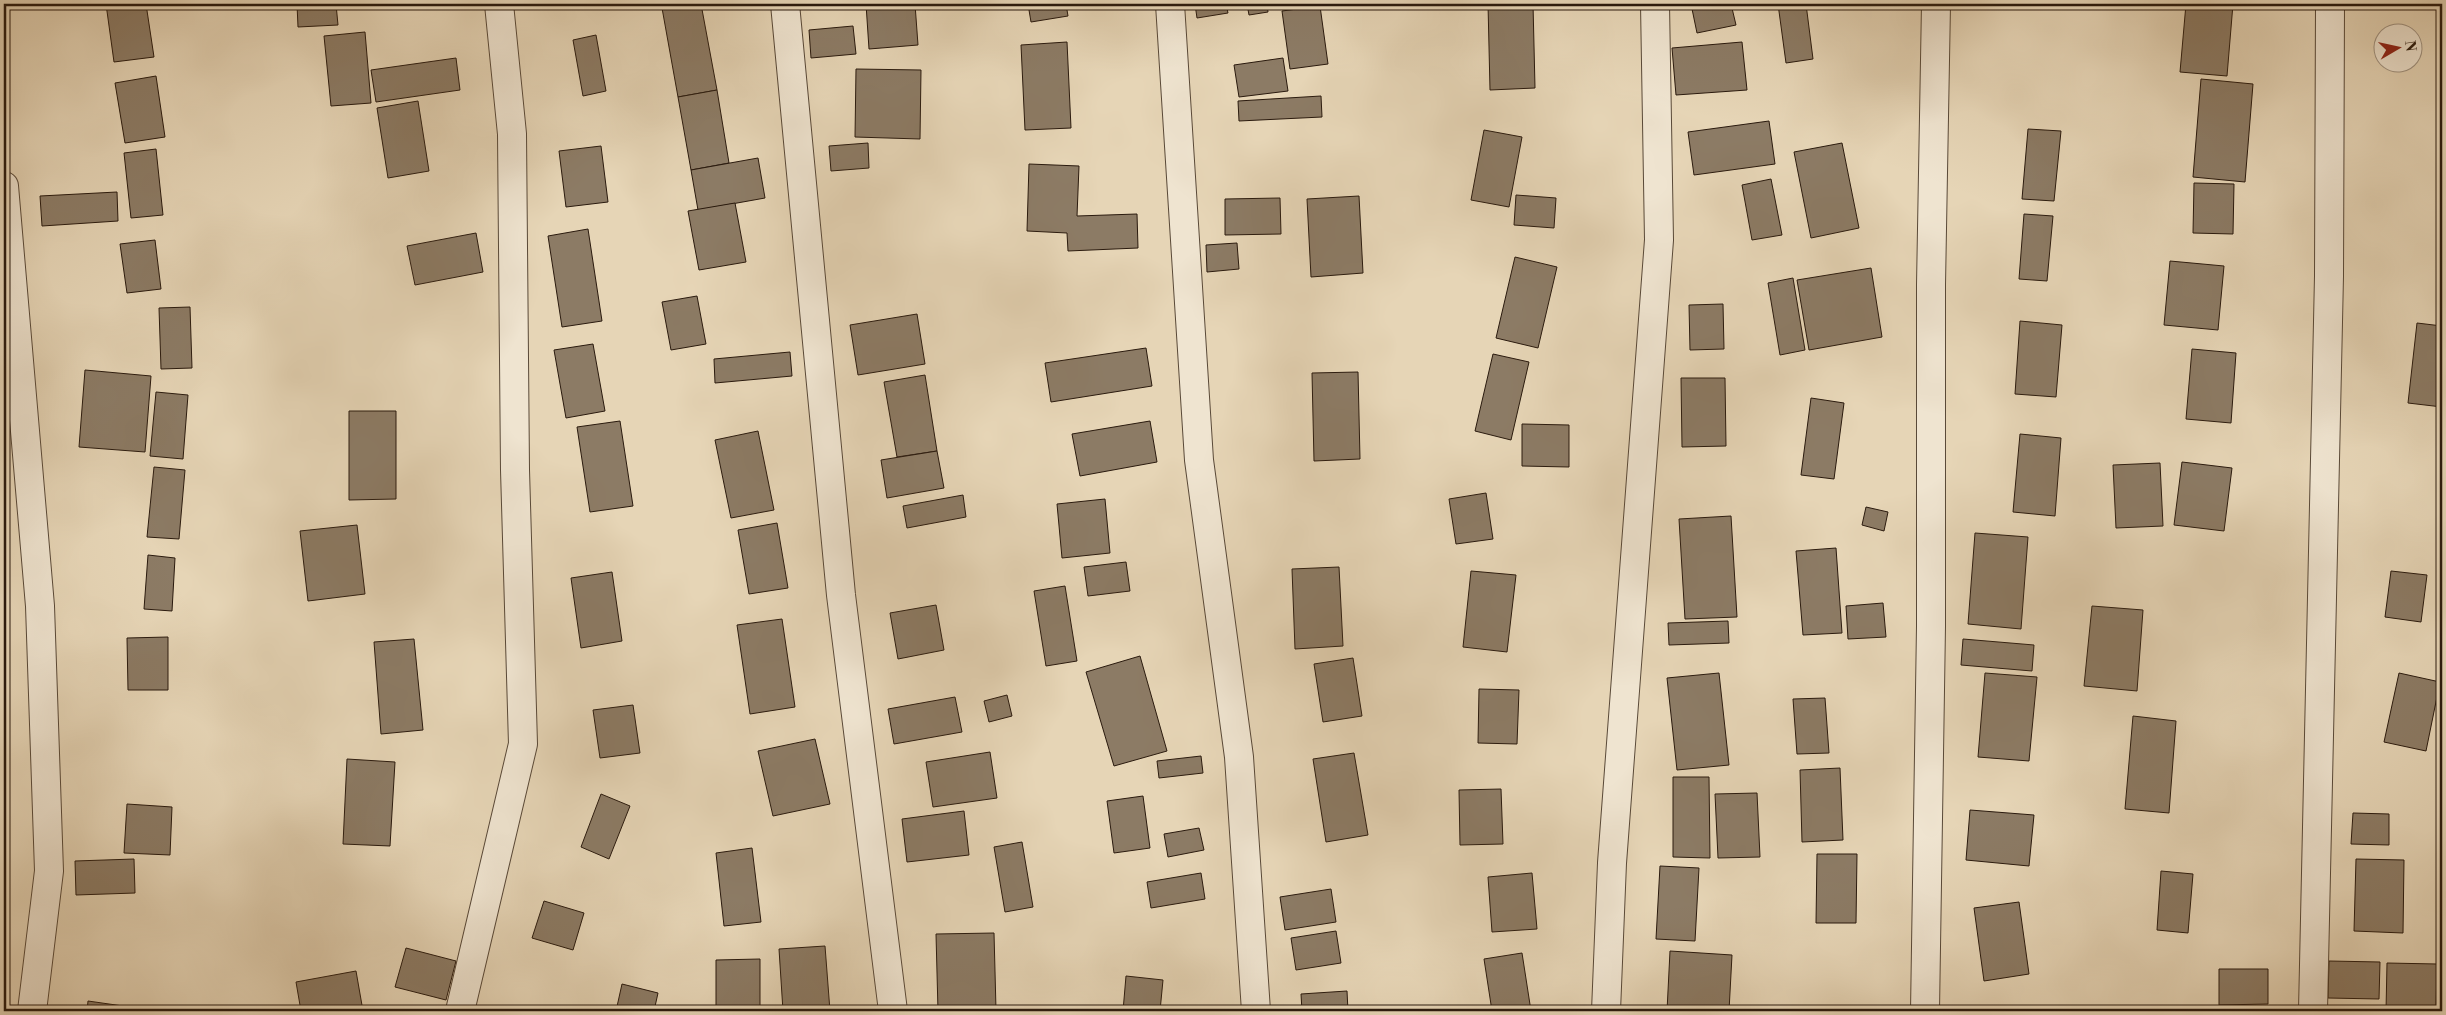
<svg xmlns="http://www.w3.org/2000/svg" width="2446" height="1015" font-family="'Libre Bodoni',serif">
<rect width="100%" height="100%" fill="#e6d5b6"/>
<filter id="stains"><feTurbulence type="fractalNoise" baseFrequency=".004" numOctaves="4"/><feColorMatrix values="0 0 0 0 .2 0 0 0 0 .09 0 0 0 0 .02 0 0 0 .5 -.17"/></filter>
<radialGradient id="worn" r=".72"><stop offset=".6" stop-color="#630" stop-opacity="0"/><stop offset="1" stop-color="#630" stop-opacity=".3"/></radialGradient>
<g fill="#8c7b65" stroke="#2a1a0e">
<polygon points="106,4 146,4 154,57 114,62"/>
<polygon points="297,4 336,4 338,25 298,27"/>
<polygon points="686,4 701,4 717,90 678,97 662,8"/>
<polygon points="866,4 915,4 918,45 869,49"/>
<polygon points="1028,4 1066,4 1068,16 1031,22"/>
<polygon points="1195,4 1226,4 1228,13 1197,18"/>
<polygon points="1247,4 1267,4 1268,12 1249,15"/>
<polygon points="1488,4 1533,4 1535,88 1490,90"/>
<polygon points="1691,4 1731,4 1736,25 1697,33"/>
<polygon points="1778,4 1806,4 1813,59 1786,63"/>
<polygon points="2186,4 2233,4 2227,76 2180,72"/>
<polygon points="1320,6 1328,64 1290,69 1282,11"/>
<polygon points="853,26 856,54 811,58 809,30"/>
<polygon points="365,32 371,103 331,106 324,36"/>
<polygon points="596,35 606,91 583,96 573,40"/>
<polygon points="1067,42 1071,128 1025,130 1021,45"/>
<polygon points="1742,42 1747,90 1676,95 1672,48"/>
<polygon points="456,58 460,90 376,102 371,70"/>
<polygon points="1283,58 1288,91 1239,97 1234,65"/>
<polygon points="856,69 921,70 920,139 855,137"/>
<polygon points="156,76 165,137 125,143 115,83"/>
<polygon points="2201,79 2253,84 2245,182 2193,177"/>
<polygon points="717,90 729,163 691,170 678,97"/>
<polygon points="1321,96 1322,117 1239,121 1238,101"/>
<polygon points="418,101 429,171 388,178 377,108"/>
<polygon points="1769,121 1775,164 1694,175 1688,132"/>
<polygon points="2028,129 2061,131 2054,201 2022,199"/>
<polygon points="1484,130 1522,137 1509,207 1471,200"/>
<polygon points="868,143 869,168 831,171 829,146"/>
<polygon points="1842,143 1859,228 1811,238 1794,152"/>
<polygon points="601,146 608,202 566,207 559,151"/>
<polygon points="156,149 163,215 131,218 124,153"/>
<polygon points="758,158 765,198 698,210 691,170"/>
<polygon points="1029,164 1079,166 1077,216 1137,214 1138,248 1068,251 1067,233 1027,231"/>
<polygon points="1771,179 1782,235 1752,240 1742,185"/>
<polygon points="2194,183 2234,184 2233,234 2193,233"/>
<polygon points="117,192 118,221 42,226 40,196"/>
<polygon points="1516,195 1556,198 1554,228 1514,225"/>
<polygon points="1359,196 1363,273 1311,277 1307,199"/>
<polygon points="1280,198 1281,234 1225,235 1225,199"/>
<polygon points="735,203 746,262 699,270 688,211"/>
<polygon points="2024,214 2053,216 2047,281 2019,279"/>
<polygon points="588,229 602,321 562,327 548,236"/>
<polygon points="476,233 483,272 415,285 407,246"/>
<polygon points="155,240 161,289 127,293 120,244"/>
<polygon points="1237,243 1239,269 1207,272 1206,245"/>
<polygon points="1515,257 1557,267 1538,348 1496,338"/>
<polygon points="2170,261 2224,266 2218,330 2164,325"/>
<polygon points="1871,268 1882,337 1809,350 1797,280"/>
<polygon points="1793,278 1805,350 1780,355 1768,283"/>
<polygon points="697,296 706,344 671,350 662,302"/>
<polygon points="1723,304 1724,349 1690,350 1689,305"/>
<polygon points="190,307 192,368 161,369 159,308"/>
<polygon points="917,314 925,364 858,375 850,325"/>
<polygon points="2020,321 2062,325 2056,397 2015,394"/>
<polygon points="2417,323 2442,326 2442,407 2408,403"/>
<polygon points="593,344 605,411 566,418 554,350"/>
<polygon points="1146,348 1152,386 1051,402 1045,363"/>
<polygon points="2192,349 2236,353 2231,423 2186,419"/>
<polygon points="790,352 792,376 715,383 714,359"/>
<polygon points="1493,354 1529,362 1511,440 1475,431"/>
<polygon points="85,370 151,376 145,452 79,447"/>
<polygon points="1358,372 1360,459 1314,461 1312,373"/>
<polygon points="925,375 937,451 897,457 884,382"/>
<polygon points="1681,378 1725,378 1726,446 1682,447"/>
<polygon points="156,392 188,395 183,459 150,456"/>
<polygon points="1811,398 1844,403 1834,479 1801,475"/>
<polygon points="349,411 396,411 396,499 349,500"/>
<polygon points="620,421 633,506 590,512 577,427"/>
<polygon points="1150,421 1157,462 1080,476 1072,434"/>
<polygon points="1522,424 1569,425 1569,467 1522,466"/>
<polygon points="758,431 774,510 731,518 715,440"/>
<polygon points="2020,434 2061,438 2055,516 2013,512"/>
<polygon points="937,451 944,488 887,498 881,460"/>
<polygon points="2182,462 2232,468 2224,531 2174,525"/>
<polygon points="2160,463 2163,526 2116,528 2113,465"/>
<polygon points="154,467 185,470 179,539 147,537"/>
<polygon points="1486,493 1493,539 1456,544 1449,499"/>
<polygon points="963,495 966,517 907,528 903,506"/>
<polygon points="1105,499 1110,553 1062,558 1057,504"/>
<polygon points="1866,507 1888,512 1884,531 1862,525"/>
<polygon points="1731,516 1737,617 1685,619 1679,519"/>
<polygon points="777,523 788,588 749,594 738,530"/>
<polygon points="357,525 365,594 308,601 300,531"/>
<polygon points="1975,533 2028,537 2021,629 1968,624"/>
<polygon points="1836,548 1842,633 1803,635 1796,551"/>
<polygon points="148,555 175,558 172,611 144,609"/>
<polygon points="1126,562 1130,591 1088,596 1084,567"/>
<polygon points="1339,567 1343,646 1295,649 1292,569"/>
<polygon points="1471,571 1516,575 1507,652 1463,647"/>
<polygon points="2391,571 2427,575 2421,622 2385,617"/>
<polygon points="612,572 622,641 581,648 571,578"/>
<polygon points="1065,586 1077,661 1046,666 1034,591"/>
<polygon points="1883,603 1886,637 1848,639 1846,606"/>
<polygon points="936,605 944,650 898,659 890,613"/>
<polygon points="2092,606 2143,610 2137,691 2084,686"/>
<polygon points="782,619 795,707 750,714 737,625"/>
<polygon points="1728,621 1729,643 1669,645 1668,623"/>
<polygon points="168,637 168,690 128,690 127,638"/>
<polygon points="414,639 423,730 381,734 374,642"/>
<polygon points="1963,639 2034,645 2032,671 1961,665"/>
<polygon points="1140,656 1167,751 1114,766 1086,672"/>
<polygon points="1353,658 1362,716 1323,722 1314,664"/>
<polygon points="1719,673 1729,765 1677,770 1667,678"/>
<polygon points="1985,673 2037,677 2029,761 1978,757"/>
<polygon points="2399,673 2440,682 2426,751 2384,742"/>
<polygon points="1479,689 1519,690 1517,744 1478,743"/>
<polygon points="1007,695 1012,716 989,722 984,701"/>
<polygon points="955,697 962,732 894,744 888,709"/>
<polygon points="1825,698 1829,753 1797,754 1793,699"/>
<polygon points="633,705 640,753 600,758 593,710"/>
<polygon points="2133,716 2176,721 2169,813 2125,809"/>
<polygon points="815,739 830,804 773,816 758,751"/>
<polygon points="990,752 997,798 933,807 926,762"/>
<polygon points="1354,753 1368,835 1326,842 1313,759"/>
<polygon points="1201,756 1203,773 1159,778 1157,761"/>
<polygon points="347,759 395,762 390,846 343,844"/>
<polygon points="1840,768 1843,840 1802,842 1800,770"/>
<polygon points="1673,777 1709,777 1710,858 1673,857"/>
<polygon points="1501,789 1503,844 1460,845 1459,790"/>
<polygon points="1757,793 1760,857 1718,858 1715,794"/>
<polygon points="601,794 630,806 609,859 581,847"/>
<polygon points="1143,796 1150,848 1114,853 1107,801"/>
<polygon points="127,804 172,807 170,855 124,853"/>
<polygon points="1970,810 2034,815 2029,866 1966,860"/>
<polygon points="964,811 969,855 907,862 902,819"/>
<polygon points="2353,813 2389,814 2389,845 2351,844"/>
<polygon points="1199,828 1204,850 1168,857 1164,834"/>
<polygon points="1022,842 1033,907 1005,912 994,847"/>
<polygon points="752,848 761,922 724,926 716,853"/>
<polygon points="1817,854 1857,854 1856,923 1816,923"/>
<polygon points="134,859 135,893 76,895 75,861"/>
<polygon points="2356,859 2404,860 2403,933 2354,931"/>
<polygon points="1660,866 1699,868 1695,941 1656,939"/>
<polygon points="2161,871 2193,874 2188,933 2157,930"/>
<polygon points="1201,873 1205,899 1151,908 1147,882"/>
<polygon points="1532,873 1537,929 1492,932 1488,877"/>
<polygon points="1331,889 1336,922 1285,930 1280,897"/>
<polygon points="544,901 584,913 573,950 532,938"/>
<polygon points="2019,902 2029,974 1984,981 1974,908"/>
<polygon points="1336,931 1341,963 1296,970 1291,938"/>
<polygon points="994,933 996,1010 938,1011 936,934"/>
<polygon points="825,946 830,1011 783,1011 779,949"/>
<polygon points="406,948 456,961 446,1000 395,987"/>
<polygon points="1670,951 1732,955 1729,1011 1667,1011"/>
<polygon points="1522,953 1531,1011 1492,1011 1484,959"/>
<polygon points="760,959 760,1011 716,1011 716,960"/>
<polygon points="2329,961 2380,962 2379,999 2328,998"/>
<polygon points="2387,963 2437,964 2436,1011 2386,1011"/>
<polygon points="2219,969 2268,969 2268,1004 2219,1005"/>
<polygon points="356,971 363,1011 301,1011 296,982"/>
<polygon points="1126,976 1163,980 1160,1011 1123,1011"/>
<polygon points="622,984 658,993 654,1011 616,1011"/>
<polygon points="1347,991 1348,1011 1302,1011 1301,994"/>
<polygon points="88,1001 137,1008 136,1011 87,1011"/>
<polygon points="556,1007 591,1010 555,1011"/>
</g>
<g fill="none" stroke-linecap="round" stroke-linejoin="round">
<defs>
<g id="minor">
<polyline points="785,4 841,595 893,1011"/>
<polyline points="1170,4 1199,460 1239,757 1256,1011"/>
<polyline points="4,186 40,606 49,871 32,1011"/>
<polyline points="460,1011 523,744 515,470 512,134 499,4"/>
<polyline points="1606,1011 1612,863 1659,240 1655,4"/>
<polyline points="1925,1011 1931,626 1931,285 1936,4"/>
<polyline points="2313,1011 2329,276 2330,4"/>
</g>
</defs>
<use href="#minor" stroke="#594938" stroke-width="30"/>
<use href="#minor" stroke="#efe4d0" stroke-width="28"/>
</g>
<rect width="2446" height="1015" fill="none" stroke="#e6d5b6" stroke-width="20"/>
<rect x="5" y="5" width="2436" height="1005" fill="none" stroke="#2a1a0e" stroke-width="2.5"/>
<rect x="10" y="10" width="2426" height="995" fill="none" stroke="#2a1a0e"/>
<g transform="translate(2398 48) rotate(81)"><circle r="24" fill="#efe4d0" stroke="#a09382"/>
<path d="M0-4L9 19L0 12L-9 19Z" fill="#8f2418"/>
<text y="-8" font-size="14" font-weight="bold" text-anchor="middle" fill="#2a1a0e">N</text>
</g>
<rect width="100%" height="100%" filter="url(#stains)"/>
<rect width="100%" height="100%" fill="url(#worn)"/>
</svg>
